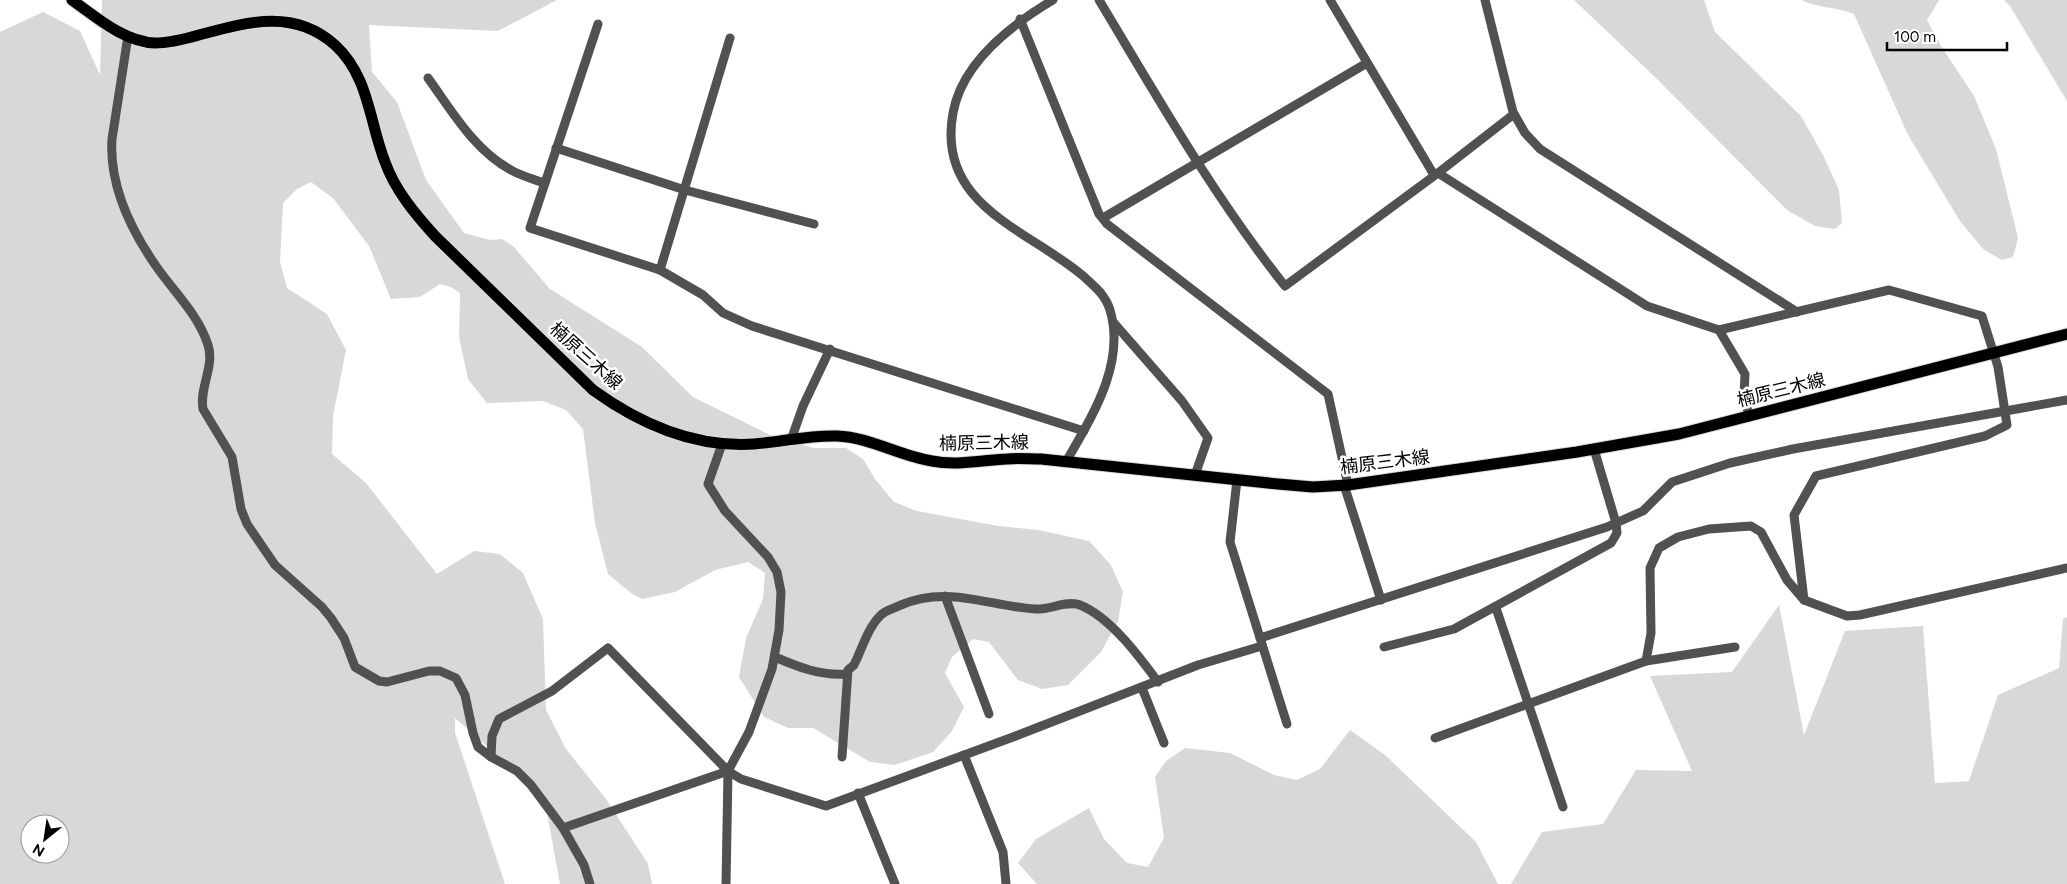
<svg xmlns="http://www.w3.org/2000/svg" width="2067" height="884" font-family="Figtree,'Noto Sans JP',sans-serif">
<rect width="100%" height="100%" fill="#fff"/>
<g fill="#d8d8d8" fill-rule="evenodd">
<path d="M102 0H557L498 31 369 25 372 72 397 102 426 180 464 233 490 240 502 239 513 246 550 289 642 347 693 397 776 438 814 448H846L863 459 875 479 894 502 917 511 998 526 1038 530 1089 541 1111 565 1123 592 1118 621 1101 652 1068 685 1042 689 1018 680 989 642 973 639 952 657 945 673 964 707 952 731 933 752 895 765 870 762 813 728H788L764 717 739 677 746 638 763 599 765 573 748 562 715 570 675 592 642 599 631 593 608 574 595 523 583 429 566 410 543 401 487 403 468 379 459 337 460 293 451 287 440 284 420 297 391 299 369 246 333 198 311 182 297 189 283 203 280 262 287 288 327 314 346 350 333 416 332 454 366 483 437 574 474 551 500 554 523 573 543 619 546 710 566 749 606 799 648 864 652 884H560L544 797 455 718V733L505 884H0V32L43 12 80 31 100 75ZM30 824H60V854H30Z"/>
<polygon points="1574,0 1704,0 1715,32 1801,116 1824,157 1839,190 1842,223 1835,229 1815,226 1787,210 1657,79"/>
<path d="M1801 0H1939L1927 20 1941 46 1974 96 1996 149 2018 238 2013 257 2002 260 1984 250 1960 221 1908 135 1854 14C1837 7 1818 8 1801 0Z"/>
<polygon points="2004,0 2067,0 2067,101 2010,6"/>
<polygon points="1779,605 1804,735 1845,631 1923,626 1935,783 1969,781 1998,695 2059,668 2063,619 2067,617 2067,884 1511,884 1542,832 1603,824 1636,770 1692,771 1650,676 1732,672"/>
<polygon points="1350,730 1385,755 1476,842 1498,884 1037,884 1018,863 1036,839 1089,808 1104,839 1127,863 1148,867 1164,838 1155,777 1166,761 1185,748 1230,753 1274,775 1297,780 1320,769"/>
</g>
<g fill="none" stroke-linecap="round" stroke-linejoin="round">
<defs>
<path id="major" d="M72 0C96 17 124 42 155 43 170 43 185 39 199 35 247 22 294 8 335 45 369 76 369 121 385 162 395 190 415 214 435 236L593 390C640 424 694 448 754 444 781 442 809 435 837 436 869 437 900 456 932 461 957 466 981 460 1007 459 1018 458 1030 459 1041 459L1278 484 1313 487 1348 485 1577 452 1679 434 2067 334"/>
</defs>
<use href="#major" stroke="#dbdbdb" stroke-width="13"/>
<g stroke="#515151" stroke-width="9">
<path d="M1053 0C1011 25 962 62 953 113 936 205 1027 229 1082 275 1094 286 1105 294 1110 310 1126 364 1092 416 1066 462"/>
<path d="M1099 0C1158 98 1214 197 1285 286L1438 173 1514 114"/>
<polyline points="1330,0 1434,175"/>
<polyline points="1485,0 1513,112 1525,133 1540,149 1797,312"/>
<polyline points="1020,19 1099,214 1107,224 1328,394 1348,485"/>
<polyline points="598,24 530,228 660,270 703,295 723,313 752,326 1084,431"/>
<path d="M128 36 112 139C109 184 131 230 156 266 174 292 198 314 208 345 215 366 199 388 203 409L232 457 241 509 247 524 275 565 322 607 331 618 344 638 355 667 379 681 387 682 429 671H440L456 678 465 695 473 733 478 747 491 757 517 771 531 785 563 828 584 865 590 884"/>
<path d="M428 78C452 111 474 150 511 170 521 176 534 179 544 183"/>
<polyline points="556,148 685,190 814,224"/>
<polyline points="1438,173 1647,306 1719,330 1889,290 1982,316 1998,367 2007,425 1985,436 1816,476 1794,515 1804,600"/>
<polyline points="1103,218 1367,63"/>
<polyline points="660,270 730,38"/>
<polyline points="1113,322 1182,401 1208,438 1195,475"/>
<polyline points="1719,330 1745,374 1744,394 1749,417"/>
<polyline points="791,440 803,406 830,349"/>
<polyline points="722,444 708,484 725,511 768,557 777,572 781,592 779,630 772,669 749,732 728,771 726,884"/>
<polyline points="1237,480 1230,542 1287,724"/>
<polyline points="1344,485 1381,600"/>
<polyline points="945,596 989,714"/>
<polyline points="1496,608 1563,807"/>
<polyline points="1260,638 1607,527 1643,511 1672,482 1730,463 1793,449 2067,400"/>
<polyline points="1384,647 1454,629 1611,543 1617,533 1616,523 1594,449"/>
<path d="M775 657C798 667 821 676 846 674"/>
<polyline points="1646,661 1651,633 1650,568 1659,548 1678,537 1709,529 1751,526 1761,532 1787,580 1804,600 1847,616 1860,615 2067,568"/>
<polyline points="1142,688 1164,743"/>
<polyline points="1435,738 1646,661 1735,647"/>
<polyline points="964,755 1003,852 1006,884"/>
<polyline points="491,757 492,736 499,719 552,691 608,648 728,771 741,779 826,806 1013,737 1198,665 1262,646"/>
<path d="M842 757 848 670 854 665C862 649 868 627 881 615 886 610 895 608 901 605 947 585 988 606 1035 609 1050 610 1067 600 1080 605 1110 617 1139 656 1158 682"/>
<polyline points="858,793 895,884"/>
<polyline points="563,828 728,771"/>
</g>
<use href="#major" stroke="#000" stroke-width="11"/>
</g>
<g text-anchor="middle" dominant-baseline="central" stroke-width="5" stroke-linejoin="round" paint-order="stroke">
<g font-size="18" fill="#000" stroke="#fff">
<text transform="translate(586 356) rotate(42)">楠原三木線</text>
<text transform="translate(1781 390) rotate(-14)">楠原三木線</text>
<text transform="translate(984 443) rotate(-1)">楠原三木線</text>
<text transform="translate(1385 462) rotate(-7)">楠原三木線</text>
</g>
</g>
<g transform="translate(45 839) rotate(210)"><circle r="24" fill="#ffffff" stroke="#999999"/>
<path d="M0-4L9 19L0 12L-9 19Z" fill="#000000"/>
<text y="-8" font-size="14" font-weight="bold" text-anchor="middle" fill="#000000">N</text>
</g>
<path d="M1887 42v8h120v-8" fill="none" stroke="#000000" stroke-width="2.5"/>
<text x="1894" y="42" font-size="15" fill="#000000" stroke="#ffffff" stroke-width="4" paint-order="stroke">100 m</text>
</svg>
